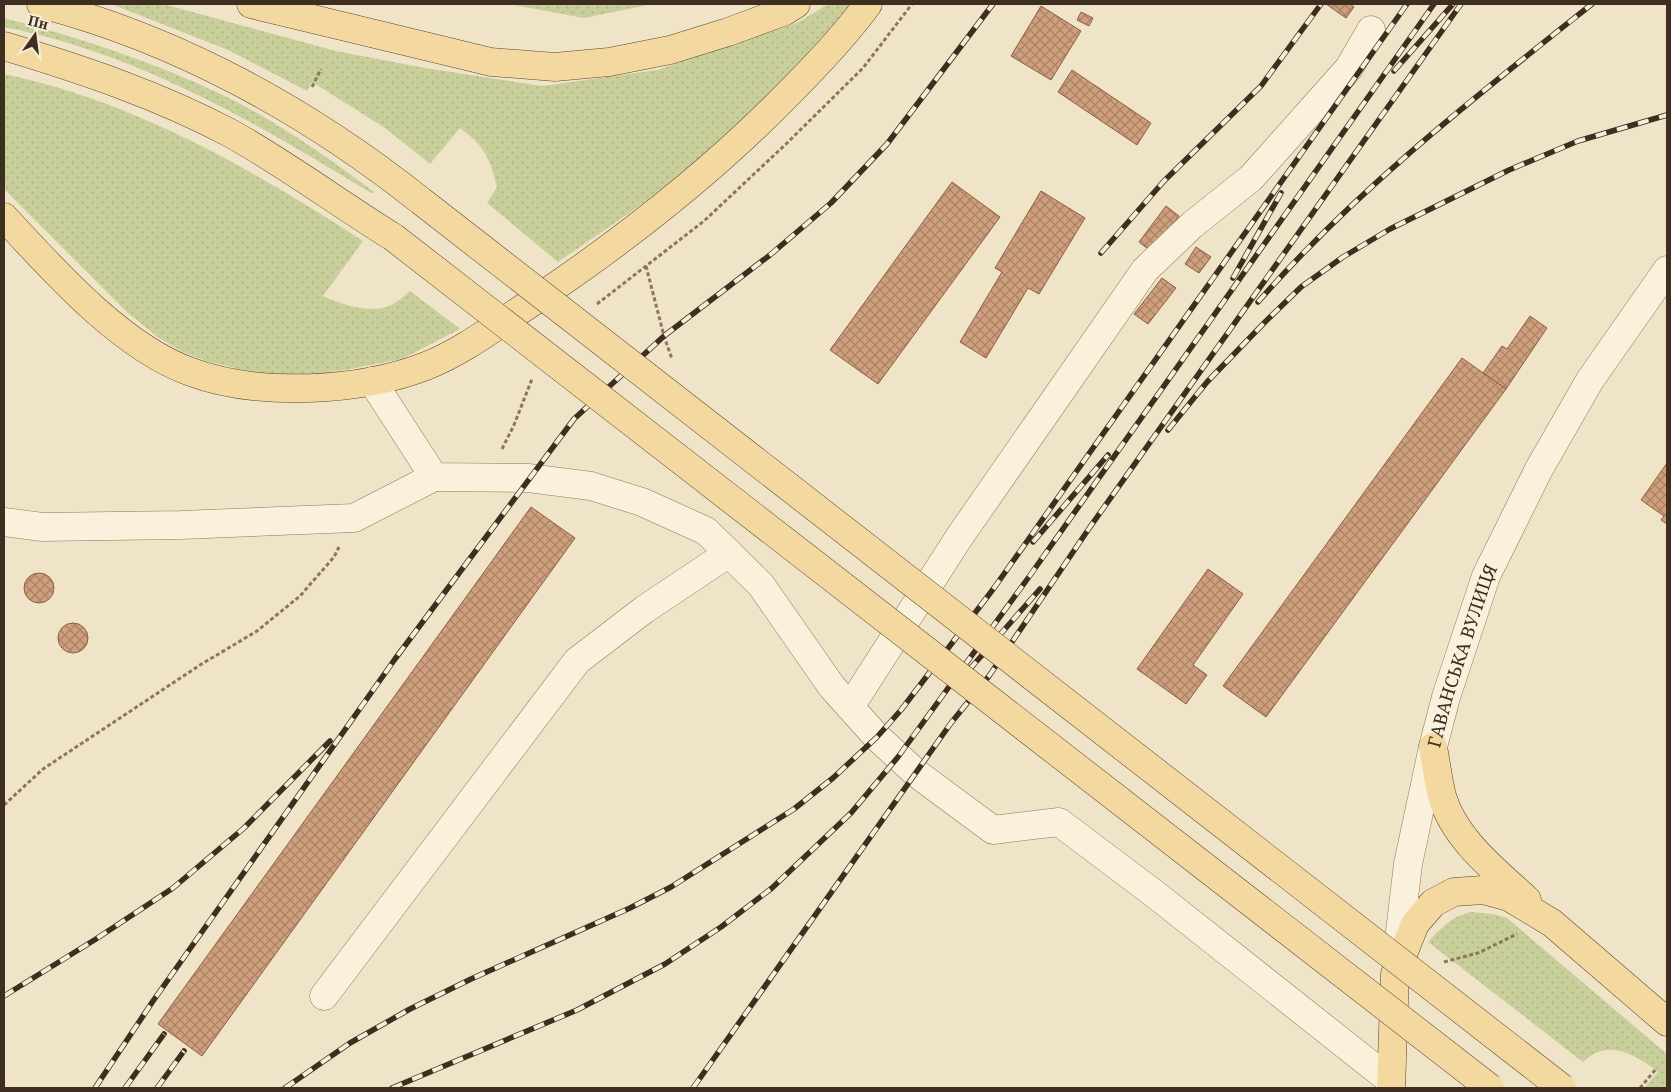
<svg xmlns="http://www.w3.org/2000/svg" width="1671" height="1092" font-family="'Noto Serif',serif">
<defs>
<pattern id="grass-dots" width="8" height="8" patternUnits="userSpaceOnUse" patternTransform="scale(1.25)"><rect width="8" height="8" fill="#c9cf9b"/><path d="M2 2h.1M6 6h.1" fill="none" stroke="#aeb285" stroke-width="1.8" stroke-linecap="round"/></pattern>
<pattern id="building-cross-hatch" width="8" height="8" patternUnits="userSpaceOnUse" patternTransform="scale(1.25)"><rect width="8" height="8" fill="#cf9f7d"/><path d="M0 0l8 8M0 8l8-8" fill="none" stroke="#a98266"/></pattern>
</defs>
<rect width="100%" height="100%" fill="#f0e4c8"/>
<g fill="url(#grass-dots)">
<path d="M111 4H163L336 51 425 68 542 86 657 70 799 22 828 4H850C802 62 749 117 691 166 649 201 603 231 558 262L487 203 497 187C489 156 485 147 460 128L430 164 385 128 312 82 307 91 228 50Z"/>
<polygon points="509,4 653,4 584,18"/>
<path d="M4 18C79 37 153 62 223 95 276 121 326 156 374 192L371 193C257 123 137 53 4 27Z"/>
<path d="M4 74C134 101 252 169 363 241L323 296C339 304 374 315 391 305 398 302 404 296 410 291L460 329 402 359 345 370 299 375 259 374 206 361 183 352 159 338 129 314 4 189Z"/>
<path d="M1470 912 1493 914 1507 918 1667 1054V1088H1644L1658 1072C1634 1054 1608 1038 1583 1062L1428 942C1441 928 1451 917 1470 912Z"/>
</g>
<g fill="url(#building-cross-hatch)" stroke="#8d5f41">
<polygon points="1326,4 1350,4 1354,7 1346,18"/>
<polygon points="1041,6 1081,31 1051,80 1011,56"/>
<polygon points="1081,12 1093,18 1089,26 1077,20"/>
<polygon points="1072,70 1151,123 1137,145 1058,92"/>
<polygon points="952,182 1000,217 878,384 830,350"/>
<polygon points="1041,191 1085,218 1039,294 1028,288 986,358 960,342 1002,272 995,268"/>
<polygon points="1166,206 1179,216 1152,252 1139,242"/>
<polygon points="1196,247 1211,257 1199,273 1185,264"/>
<polygon points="1162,278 1176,288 1148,324 1134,314"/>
<polygon points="1530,316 1547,328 1506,389 1483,373 1502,346 1507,349"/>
<polygon points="1462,358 1506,389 1266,717 1223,686"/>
<polygon points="1667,463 1667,524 1661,520 1664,516 1641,500"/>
<polygon points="531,507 575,538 202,1056 158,1024"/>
<polygon points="1208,569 1243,594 1193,665 1207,675 1186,704 1137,669"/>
<circle cx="39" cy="588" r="15"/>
<circle cx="73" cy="638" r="15"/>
</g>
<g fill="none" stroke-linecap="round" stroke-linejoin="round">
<defs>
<g id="minor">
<polyline points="372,381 434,477 528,478 591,486 642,502 706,531 761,585 832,687 877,737 916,773 993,830 1059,822 1156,895 1391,1081"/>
<polyline points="4,522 42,527 181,525 354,518 434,477"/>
<polyline points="850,707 960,536 1145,270 1192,225 1251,178 1349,68 1371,30"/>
<path id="s1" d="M1397 957 1408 864 1433 747 1446 697 1486 576 1539 469 1590 380 1667 270"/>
<polyline points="324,996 577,661 645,609 729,553"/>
</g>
<g id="major">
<path d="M41 4C179 40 309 112 421 201"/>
<polyline points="251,4 491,62 555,67 609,62 670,50 728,32 785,11 796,4"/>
<path d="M4 46C81 69 158 95 230 133 286 164 338 203 393 237"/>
<path d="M4 217C54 271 121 347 191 372 259 397 359 392 426 366 464 351 497 325 531 303 622 242 710 174 787 95 816 66 844 37 868 4"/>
<path d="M1433 747C1436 763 1438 780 1442 796 1454 839 1496 871 1527 900"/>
<polyline points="1391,1088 1395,974 1415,924 1433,903 1454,892 1483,890 1509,897 1552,923 1667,1022"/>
</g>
</defs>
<use href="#minor" stroke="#8d765c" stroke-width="29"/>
<use href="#major" stroke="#5b4430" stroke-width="29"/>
<g stroke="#8d765c" stroke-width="3" stroke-dasharray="4 2.5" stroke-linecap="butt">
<polyline points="312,87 321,69"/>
<polyline points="646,266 664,336 672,359"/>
<polyline points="597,304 704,221 786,144 863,68 912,4"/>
<polyline points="502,449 514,425 532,379"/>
<polyline points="4,805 43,769 200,665 257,631 300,596 334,557 339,547"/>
<polyline points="1444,962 1478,953 1517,934"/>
<polyline points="1640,1088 1656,1069"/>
</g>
<use href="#minor" stroke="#faf1dc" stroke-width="28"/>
<use href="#major" stroke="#f3d9a0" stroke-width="28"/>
<defs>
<g id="rail">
<polyline points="1394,71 1453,4"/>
<polyline points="1101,253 1164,181 1261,86 1321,4"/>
<polyline points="1233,278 1281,193"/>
<path d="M1258 302C1357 189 1475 97 1592 4"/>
<polyline points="1168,430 1207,382 1265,322 1301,287 1343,257 1390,229 1509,170 1578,141 1667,115"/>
<polyline points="1033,542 1108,455"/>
<polyline points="969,670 1040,589"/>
<polyline points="4,996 96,939 173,888 244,828 330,741"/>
<polyline points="95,1088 153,1001 395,659 574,419 664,336 770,255 831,203 887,144 993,4"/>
<polyline points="125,1088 164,1034"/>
<polyline points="157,1088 184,1051"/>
<polyline points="285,1088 350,1043 410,1009 471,979 630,908 671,887 794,809 833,778 877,737 901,710 994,588 1407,4"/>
<polyline points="392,1088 577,1010 665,964 721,927 772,888 851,813 898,757 1031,574 1434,4"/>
<polyline points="693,1088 951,723 989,676 1090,527 1461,4"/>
</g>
</defs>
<use href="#rail" stroke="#3d2e20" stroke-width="5.5"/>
<use href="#rail" stroke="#f7eed8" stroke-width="4" stroke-dasharray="11" stroke-linecap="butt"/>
<defs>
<g id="major-bridge">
<polyline points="421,201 1562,1088"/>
<polyline points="393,237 1490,1088"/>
</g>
</defs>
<use href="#major-bridge" stroke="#5b4430" stroke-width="29" stroke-linecap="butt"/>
<use href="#major-bridge" stroke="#f3d9a0" stroke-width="28"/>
</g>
<g text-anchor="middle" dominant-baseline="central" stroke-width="4.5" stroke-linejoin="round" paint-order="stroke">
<g font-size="18" fill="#3d2e20" stroke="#f7eed8">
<text stroke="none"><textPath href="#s1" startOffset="309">ГАВАНСЬКА ВУЛИЦЯ</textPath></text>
</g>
</g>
<rect width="1671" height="1092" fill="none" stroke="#3d2e20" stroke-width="10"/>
<g transform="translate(35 35) rotate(14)" stroke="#f7eed8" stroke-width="4" paint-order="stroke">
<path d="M0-4L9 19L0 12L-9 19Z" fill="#3d2e20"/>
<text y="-8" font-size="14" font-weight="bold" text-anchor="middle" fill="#3d2e20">Пн</text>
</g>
</svg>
